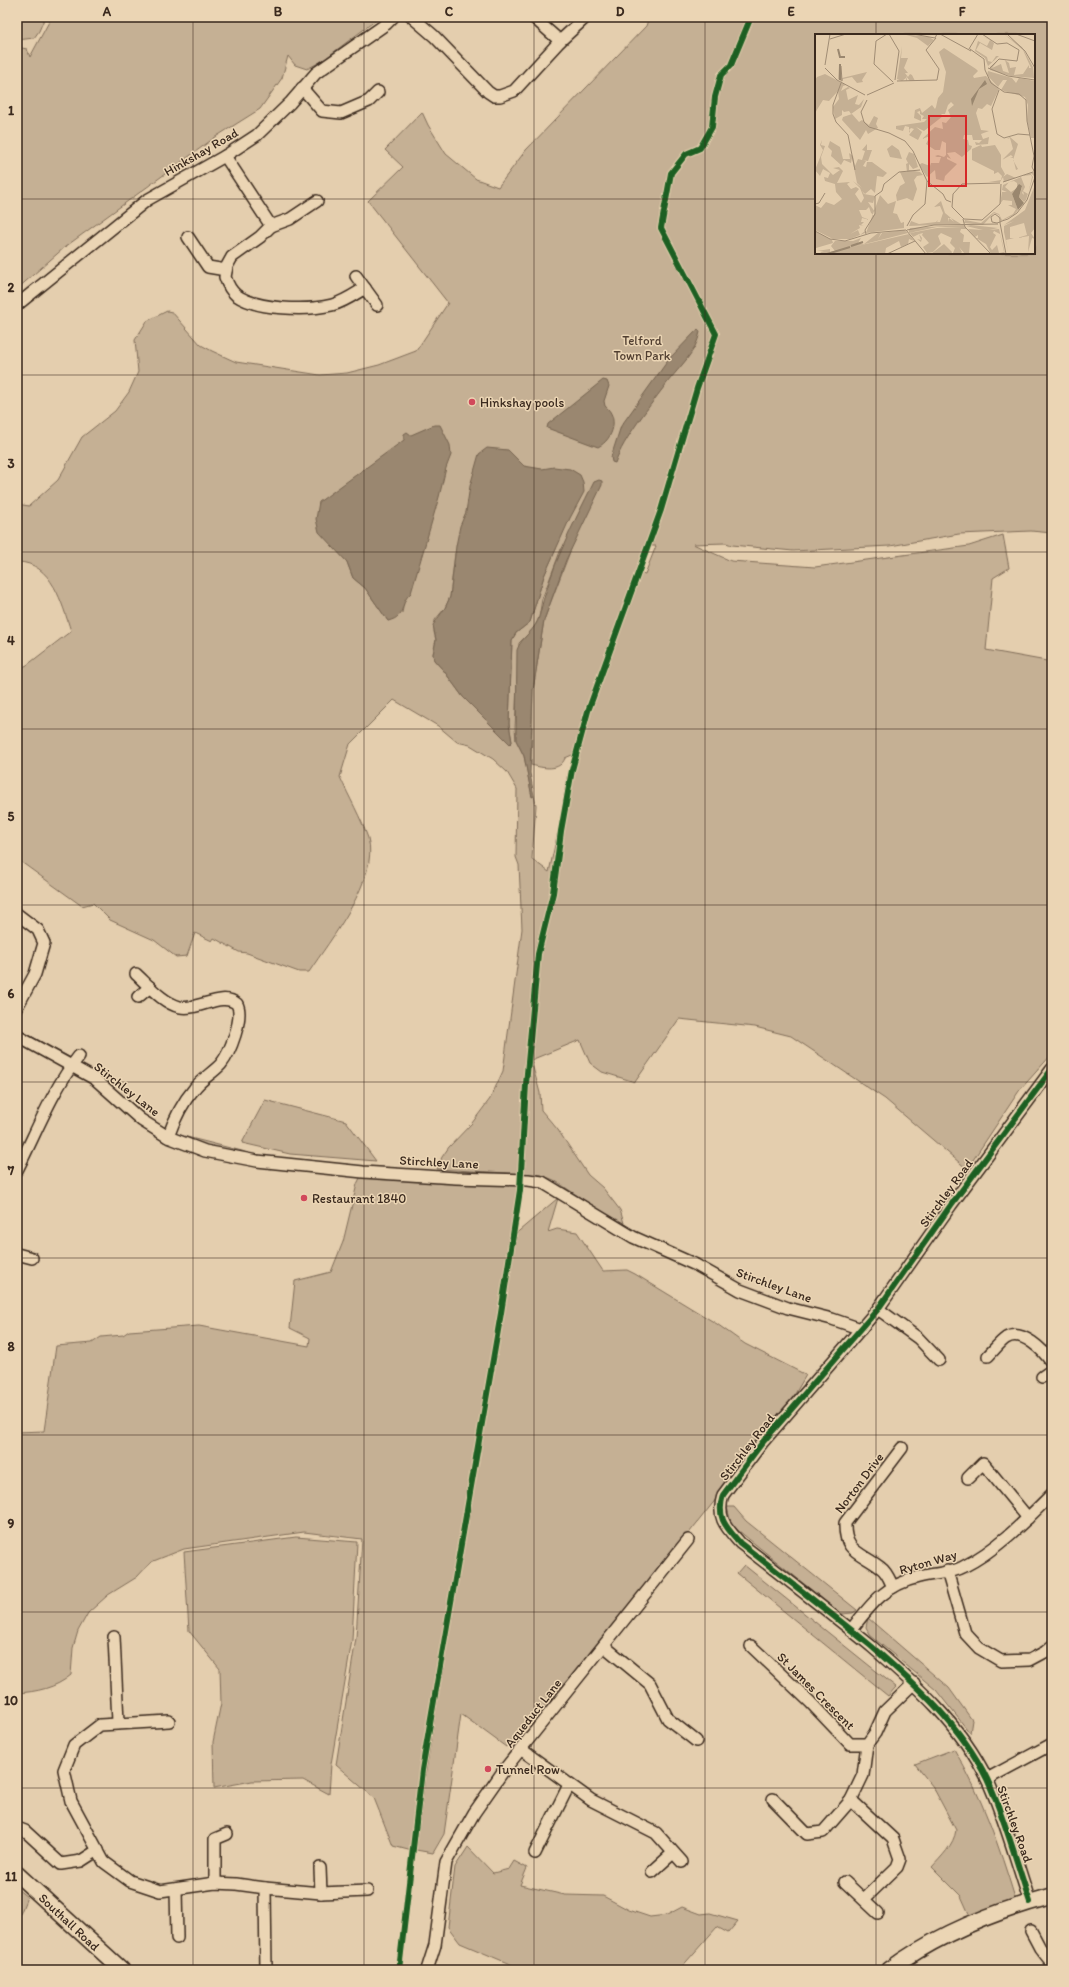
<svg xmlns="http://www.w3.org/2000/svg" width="1069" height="1987" font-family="Itim,sans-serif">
<rect width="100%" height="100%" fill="#e4ceae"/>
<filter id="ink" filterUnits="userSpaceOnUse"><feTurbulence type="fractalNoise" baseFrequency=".025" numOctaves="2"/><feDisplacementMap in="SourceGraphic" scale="8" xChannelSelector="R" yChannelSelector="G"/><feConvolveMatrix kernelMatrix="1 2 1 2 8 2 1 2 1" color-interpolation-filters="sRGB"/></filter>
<g filter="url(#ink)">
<g fill="#c5b094" stroke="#806d59" fill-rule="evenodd">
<polygon points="17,17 380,17 322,61 307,69 295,65 288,56 282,78 260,109 217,136 65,247 17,289 17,47 27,49 30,57 50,20 45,17 39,31 34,38 17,40"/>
<path d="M649 17H1052V533L1031 531 959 534 890 546 793 551 732 545 726 543 693 544 731 561 815 567 969 546 1003 535 1009 568 993 578 986 650 1052 662V1054L1019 1091 967 1169 885 1099 791 1036 755 1027 679 1019 635 1082 602 1072 590 1063 580 1040 531 1060 540 1093 541 1110 558 1130 588 1175 603 1188 620 1210 624 1223 602 1212 554 1180 541 1175 437 1169 442 1157 449 1147 472 1123 490 1099 503 1071 522 929 519 865 516 857 517 789 507 772 493 759 470 745 457 742 438 726 394 700 350 744 340 777C349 797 361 818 368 838 380 878 330 940 309 972H299L247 953 239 952 214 938 212 941 195 933 187 956 176 957 154 940 110 920 93 903 82 906 17 859V670L27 665 71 631C62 604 52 562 17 562V504L29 506 58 480 82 437 115 411 129 392 138 372 135 340 147 321 167 311 172 312 201 345 212 351 236 362 320 375 347 373 379 365 416 351 448 303 368 201 403 167 385 150 422 112 428 125 446 154 476 179 498 187 526 150 646 26ZM816 35H1034V253H816ZM646 546H656L645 574 638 572ZM556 549 544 576 530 622 516 633 512 640 509 724 512 742 510 744 463 697 444 671 434 660 433 654 436 640 434 632 435 620 445 608 450 597 455 553ZM561 549H571L544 620 533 690 531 765C543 768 560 772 565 758L572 755 574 759 567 777 560 822 549 872 532 859 536 805 534 796H532L524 756 516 740 515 728 519 643 533 629 539 618 542 599ZM347 562 405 598 402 613 388 621 365 588 353 578Z"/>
<polygon points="18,1029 73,1059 73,1062 22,1035"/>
<polygon points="265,1100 346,1121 376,1161 290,1154 242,1143"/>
<polygon points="179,1135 242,1151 252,1155 184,1142"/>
<path d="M362 1174 521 1180 513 1236 558 1198 548 1232 557 1229 577 1232 603 1271 627 1270 635 1274 717 1324 745 1344 806 1375 788 1406 748 1459 603 1641 506 1747 461 1714 444 1834 433 1853 416 1850 425 1777 480 1435 447 1621 412 1851 393 1846 374 1798 336 1765 356 1638 362 1539 304 1532 184 1549 151 1562 137 1577 108 1595 88 1613 78 1631 73 1648 71 1675C56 1688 36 1692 17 1693V1432L44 1431 56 1346 92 1343 101 1337 123 1335 129 1331 199 1326 309 1346 310 1338 290 1328 295 1281 331 1272 343 1242 357 1184Z"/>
<polygon points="727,1507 734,1507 746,1521 857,1610 853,1613 841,1614 739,1531 731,1523"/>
<polygon points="296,1537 357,1542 352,1640 331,1764 329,1794 303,1780 252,1781 214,1788 213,1742 221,1703 220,1669 189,1631 184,1552"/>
<polygon points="744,1565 896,1687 888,1696 737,1573"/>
<polygon points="868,1618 949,1688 972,1720 970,1733 936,1690 870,1635 866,1627"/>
<path d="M954 1749C982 1796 999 1846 1015 1898L970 1916 961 1896 932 1867C941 1857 954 1845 956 1830L933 1787 915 1764Z"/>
<polygon points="468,1847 493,1873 509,1869 514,1861 527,1868 520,1885 565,1895 603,1896 629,1910 650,1917 667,1915 682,1907 701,1914 710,1913 738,1921 728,1933 717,1927 679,1970 524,1970 460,1943 448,1927 455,1867"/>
<polygon points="17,1889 27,1897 17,1922"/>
</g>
<g fill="#9a876f" stroke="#74624f">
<path d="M698 329 700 332C696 353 680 366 667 383 652 403 623 439 615 463L612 462 611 457 621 426 669 359Z"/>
<path d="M603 380 607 381 609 386 604 401 605 406C619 417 614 439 598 447L547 428 548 424Z"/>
<path d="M434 425H440L450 445 451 455 446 468 439 497 411 593C398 604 408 616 388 621L365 588 353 578 347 562 319 532 316 519 319 502 404 440V434L407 432 411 435Z"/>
<polygon points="487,448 508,450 524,466 542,469 554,467 570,469 580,475 583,482 584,492 570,518 544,576 530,622 516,633 512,640 509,724 512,742 510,744 463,697 444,671 434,660 433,654 436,640 433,625 445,608 450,597 456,546 460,526 466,512 470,486 479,454"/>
<path d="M599 480 602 481V485L566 560 544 620 533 690 530 773 534 796 532 797 524 756 516 740 517 650C521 637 536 630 539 617 550 569 572 526 594 482Z"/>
</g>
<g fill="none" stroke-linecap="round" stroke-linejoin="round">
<defs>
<g id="street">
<polyline points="412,17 434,36 488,92 494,96 500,96 514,91 560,41 586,17"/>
<polyline points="533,17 560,41"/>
<polyline points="302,88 322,111 341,113 369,101 378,92"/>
<path d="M225 156 271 226 260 237 232 257 227 266 225 277C227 283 230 290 236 295 257 310 307 311 332 305 344 302 355 294 365 288"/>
<polyline points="271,226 290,219 317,201"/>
<polyline points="188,237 208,267 226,270"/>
<polyline points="356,276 377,305"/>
<polyline points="17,305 147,200 225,156 257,135 290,103 316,73 386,24 393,17"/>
<polyline points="17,914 38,930 44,943 35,974 17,1007"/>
<path d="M136 974C149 986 163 1003 180 1007 198 1011 222 991 237 1004 244 1017 230 1053 221 1064 213 1073 201 1079 194 1089 182 1103 174 1120 168 1137"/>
<polyline points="138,997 150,987"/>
<polyline points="17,1036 95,1079 141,1120 168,1137 205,1151 257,1161 363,1172 456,1178 528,1180 542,1182 633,1237 696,1265 740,1290 788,1308 832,1319 861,1329"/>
<path d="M17 1170C36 1133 52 1090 79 1056"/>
<polyline points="17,1254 32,1258"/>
<polyline points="878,1309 918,1338 939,1360"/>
<path d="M988 1356C994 1350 1000 1342 1006 1338 1022 1328 1044 1351 1052 1363"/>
<polyline points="1042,1377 1052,1370"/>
<polyline points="968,1478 983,1463 1028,1518"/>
<polyline points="947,1571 965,1633 979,1648 1001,1661 1030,1660 1045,1652 1052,1646"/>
<path d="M893 1587C890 1581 887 1572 881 1568 861 1552 844 1553 845 1523L902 1448"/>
<path d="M851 1630C871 1604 885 1585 919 1577 933 1573 951 1574 963 1567 997 1550 1025 1521 1052 1494"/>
<polyline points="114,1637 118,1722"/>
<polyline points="604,1646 650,1684 668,1719 696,1741"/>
<polyline points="751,1646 810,1702 850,1744 867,1744 875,1733 885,1711 914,1683"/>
<polyline points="169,1721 100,1725 74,1745 64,1770 71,1801 104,1862 130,1881 160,1891 215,1883 236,1884 265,1888 266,1970"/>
<polyline points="522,1750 591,1800 656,1833 682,1862"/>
<polyline points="987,1779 1052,1744"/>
<polyline points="773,1799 807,1834 823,1832 851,1800 863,1775 867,1744"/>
<polyline points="851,1800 893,1839 900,1859 897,1867 864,1899"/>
<polyline points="17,1828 25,1831 61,1864 81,1861 98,1850"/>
<polyline points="535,1853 569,1785"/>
<polyline points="320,1868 321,1893"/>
<polyline points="652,1872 673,1853"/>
<polyline points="845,1882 878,1913"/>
<polyline points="215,1883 215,1839 227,1834"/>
<polyline points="265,1888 321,1893 367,1891"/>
<polyline points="176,1889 177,1938"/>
<path d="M1030 1902C1016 1861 1005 1818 987 1779 961 1725 916 1685 871 1646 828 1611 784 1577 740 1543 726 1527 716 1518 723 1495L762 1443 878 1309 951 1205 1052 1069"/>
<polyline points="1031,1931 1040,1948 1052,1963"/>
<polyline points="427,1970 435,1945 446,1862 474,1813 504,1770 688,1540"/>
</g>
<g id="secondary">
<polyline points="17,1874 122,1970"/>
<path d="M889 1970C936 1935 996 1911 1052 1896"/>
</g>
</defs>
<use href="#street" stroke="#3b2a1e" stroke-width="14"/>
<use href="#secondary" stroke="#3b2a1e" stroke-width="18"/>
<use href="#street" stroke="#ebd5b4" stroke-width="11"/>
<use href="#secondary" stroke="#ebd5b4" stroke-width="15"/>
<defs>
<g id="cycleway">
<path d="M1030 1902C1016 1861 1005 1818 987 1779 961 1725 916 1685 871 1646 828 1611 784 1577 740 1543 726 1527 716 1518 723 1495L762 1443 878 1309 951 1205 1052 1069"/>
<polyline points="399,1970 422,1770 501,1313 520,1190 526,1084 538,954 553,893 561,831 572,770 588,711 661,510 697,388 716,334 661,228 671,173 686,154 700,148 712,127 715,97 721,75 731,65 751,17"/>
</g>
</defs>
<use href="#cycleway" stroke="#ebd5b4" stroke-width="8"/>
<use href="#cycleway" stroke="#1b5e20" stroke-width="6"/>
</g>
</g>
<path fill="none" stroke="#3b2a1e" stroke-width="1" stroke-opacity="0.55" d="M193 17V1970M364 17V1970M534 17V1970M705 17V1970M876 17V35M17 199H816M1034 199H1052M876 253V1970M17 375H1052M17 552H1052M17 729H1052M17 905H1052M17 1082H1052M17 1258H1052M17 1435H1052M17 1612H1052M17 1788H1052"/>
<g fill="#d1495b" stroke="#ebd5b4" stroke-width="1.5">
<circle cx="472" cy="402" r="4"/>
<circle cx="304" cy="1198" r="4"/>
<circle cx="488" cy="1769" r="4"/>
</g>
<g text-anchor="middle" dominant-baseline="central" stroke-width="3" stroke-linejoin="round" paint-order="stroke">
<g font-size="13" fill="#3b2a1e" stroke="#ebd5b4">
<text transform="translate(201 152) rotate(-30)">Hinkshay Road</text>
<text transform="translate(127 1089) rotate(38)">Stirchley Lane</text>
<text transform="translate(439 1162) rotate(3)">Stirchley Lane</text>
<text transform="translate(946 1193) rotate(-54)">Stirchley Road</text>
<text transform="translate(774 1285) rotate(20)">Stirchley Lane</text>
<text transform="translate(747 1447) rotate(-52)">Stirchley Road</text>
<text transform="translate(859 1483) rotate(-53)">Norton Drive</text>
<text transform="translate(928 1562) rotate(-16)">Ryton Way</text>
<text transform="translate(816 1691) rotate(45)">St James Crescent</text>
<text transform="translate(533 1713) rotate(-52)">Aqueduct Lane</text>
<text transform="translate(1015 1824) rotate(70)">Stirchley Road</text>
<text transform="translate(69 1922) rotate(43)">Southall Road</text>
</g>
<g font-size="13" fill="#503e30" stroke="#ebd5b4">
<text x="642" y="340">Telford<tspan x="642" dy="15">Town Park</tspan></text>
</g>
<g font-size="13" fill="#3b2a1e" stroke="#ebd5b4" text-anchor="start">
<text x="480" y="402">Hinkshay pools</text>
<text x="312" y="1198">Restaurant 1840</text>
<text x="496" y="1769">Tunnel Row</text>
</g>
</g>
<g transform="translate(815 34)">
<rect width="220" height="220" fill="#e4ceae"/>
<path d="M88 0 114 3 119 6 113 12 102 4ZM189 0 207 13 218 33 219 44 196 42 175 36V33L184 25 177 34 186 30 188 37 194 39 190 26 194 29 195 34 201 33 199 41 208 40 214 31V34H216L208 16ZM169 3 174 5 179 9 177 16 165 9 161 16 172 23 173 27 177 28 181 22H184L173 32 170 24 160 17 163 7 172 12 175 6ZM87 12 86 24H93L89 34 93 39H90L93 43 95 40 97 41 100 47H95L91 42 92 46 91 47V44L87 47 82 45ZM129 14 161 35 163 37 158 42 159 44 171 42 184 55 176 72 172 70 167 75 163 74 161 79 166 96 174 97 166 100 168 105 174 103 173 110 161 111 160 108 164 109 167 106H158L157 101H149L148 105 153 106 154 111 157 112 156 115 147 123 140 118 132 119 136 125 132 123V125L142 130 130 142 129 147 121 145 120 136 112 143 104 131 107 129 115 132 116 129H124L126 123H122L120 122 123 121 129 123 131 121V109L127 107 125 116H120L111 110 115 102 107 105 120 93 128 95 127 88 131 89 136 83 133 76 139 71 136 68 133 71 130 80H126L128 82 109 97 101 93 107 98 103 106 94 101 99 95 96 94 94 96 95 97 94 99V93L90 92 88 97 81 95V92L109 88 112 85H107L109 82 105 80V77L102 78 106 82V87L99 84 100 76 105 74 107 79 117 71 120 75 121 73 123 64 128 58 131 38 124 18ZM24 31 25 32 27 44 52 38 47 46 48 48 42 49 37 43 28 45 27 48 23 45ZM173 37 197 44 201 49 204 44 220 47V104H216L212 86 213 71 210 63 186 56 192 46H188L183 53 172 41ZM10 40 31 51 28 52 26 57 33 53 35 54 31 56 33 66 43 61 40 70 44 71 49 65 46 73 36 80 34 77 29 78 27 76V81L20 85 18 73 24 65 23 57 14 67 8 66 0 79V46L2 43ZM37 80 44 88 47 86 54 91 59 82 63 84 61 90 63 94 53 100 51 96 45 106 27 86 28 83ZM195 103 203 110 198 126 203 135 201 136 198 124 195 123H198L196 121 187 126 198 115 195 104 192 105ZM7 106 6 111 10 112 6 123 7 130 18 141 25 136 18 134 24 133 28 137 22 149 35 148 32 150 36 155 41 153 44 155 40 160 46 169 49 164 45 154 38 147 47 154 42 149 37 124 36 129 29 126 26 131 16 122 17 117 13 113 15 107 25 113 28 125H35L34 119 38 122 40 132 43 125 51 127 48 132 51 133 52 128H57L72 139 68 143 62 142 60 159 56 155 50 160 47 157 49 160 60 162 58 169 53 168 60 178 59 181 56 179 54 173 51 176H44L47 183 55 186 47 184 46 188H49L46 191 49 192 44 191 45 194 35 200 43 196 45 201 50 197V199L35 205H18L0 196V171L6 174 11 168 19 171 27 165 21 158 20 150 10 147 9 143 13 144 15 139 8 135 5 142 0 136 8 116 5 111ZM52 110V116H57L53 127 47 126 50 117 47 116ZM77 111 84 116 87 125 75 123 72 115ZM166 111 167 113 180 111 186 121V133L190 140 185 148H174L186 146 187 142 183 138 179 140V137L157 126V115ZM94 118 99 120 103 133 98 135 94 130V136L105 138 108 141 102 142 99 146 102 155 98 167 92 164 82 167 81 161 85 152 90 149 85 138H92L91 130 93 129 91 125ZM218 135H220V143L217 140 215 139 218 143 211 166 209 168 204 163 207 153 205 151 197 160 203 176 199 181 186 187 184 181 179 179 168 191 149 189 150 186 166 189 179 178 184 180 187 186 198 180 201 175 193 171H197V167L188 166 185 170 187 158H192L187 156 188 151 206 143 210 153 207 159 209 161 208 157 213 160 217 143 216 141 207 142 189 148 188 143 192 140 201 144 215 139H218ZM199 147 202 149V154L196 158 190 153 194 148ZM220 151V194L216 199 220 205 217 204 213 218 214 202 202 204 212 201 209 189 195 193V204H199L191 206 193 217 189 198V192L199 187 189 191 210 176ZM65 161 73 170 81 167 78 179 82 180 86 189 89 188V194L51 199ZM126 167 130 179 136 184H133L134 188V184L139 188 136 184 146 190 94 192 96 187 104 190 121 188 123 186 122 188H125L128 179 125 172 119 173ZM149 191 152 195H146L145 198 149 201 148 208H155L154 220H150L144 213 147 218 145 220 138 219 140 214 135 209 137 204 126 199 123 202 126 210 118 218 112 219 108 213 114 209 107 201 108 199 104 200 107 204 106 208 102 205 106 206 104 200 98 203 95 199 122 194H147L122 193 94 199V196L95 194ZM156 191 183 194 174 196 184 195 190 220H176L171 210 161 204H163V201L160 203 153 195 168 196 151 192ZM179 197 185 200 189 218 184 219 182 211 177 216 175 213 181 201 178 199ZM89 196 93 199 38 213 94 200 99 207 94 205 93 210 86 213 84 207 71 214 70 220H8L5 218 9 217H2L15 215V218L20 217 16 212 20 207H38L46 204 43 209 49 210 63 199H66L63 205 67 199ZM0 197 17 206 18 209 1 214ZM129 210 137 218 136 220H116Z" fill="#c5b094" fill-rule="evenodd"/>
<path d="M170 46 172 50 164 55 157 72 156 65ZM204 150 207 152 204 163 209 169 203 176 197 160Z" fill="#9a876f"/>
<path fill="none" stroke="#9a876f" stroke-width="2" d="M23 15 25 23H30M25 46V30M36 212 48 208M12 220 35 213"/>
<path fill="none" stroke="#a08c74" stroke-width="1" d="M72 0 61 7 59 30 78 48M74 0 84 17 80 46M98 0 120 4 122 0M125 0 156 17M167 0 182 10 192 9 204 16 202 27 184 25 174 35M192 0 210 17 220 34M201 0 220 7M15 5 31 0M154 15 163 0M155 15 169 25 170 36 176 49 189 58 204 60 211 66 212 87 219 122 217 133 219 137M10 31 15 0M26 32 27 47M10 34 22 46 50 61M173 34 193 42 220 46M82 47 122 46 124 35 111 16 121 4M26 49 18 71V80L21 88 33 101 40 136M184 56 177 75 182 100 189 104 203 100 215 101M52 61 79 49M52 66 46 78 49 88 54 93 74 99 90 107 98 117 112 147 110 170 98 181 92 192M112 147 128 160 131 166 136 168M188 148 218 138M185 149 147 150 138 160 137 173 149 185 167 186 185 170 186 150M0 170 4 169 10 159M148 185 150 193 176 220M91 196 111 220M92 196 119 191 183 190M0 197 15 205 30 207 56 199 91 196M51 200 50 196 60 180V162L67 157 69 150 84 138 105 136M72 220 100 207M191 220 185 189V185L184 183 180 180 176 183 177 188 182 189 185 188 187 187 193 185 202 179 212 166 220 143"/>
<path fill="#d62828" fill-opacity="0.15" stroke="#d62828" stroke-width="2" d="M114 82H151V152H114Z"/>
<rect width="220" height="220" fill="none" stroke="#3b2a1e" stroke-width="2"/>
</g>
<rect width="1069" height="1987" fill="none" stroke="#ebd5b4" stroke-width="44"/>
<rect x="22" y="22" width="1025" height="1943" fill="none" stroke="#3b2a1e" stroke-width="1.5"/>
<g font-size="13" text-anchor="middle" font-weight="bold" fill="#3b2a1e">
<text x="107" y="16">A</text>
<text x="278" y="16">B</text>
<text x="449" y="16">C</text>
<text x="620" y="16">D</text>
<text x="791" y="16">E</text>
<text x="962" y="16">F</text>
<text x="11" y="115">1</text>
<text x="11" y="292">2</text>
<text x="11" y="468">3</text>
<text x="11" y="645">4</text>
<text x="11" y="821">5</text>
<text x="11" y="998">6</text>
<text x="11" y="1175">7</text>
<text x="11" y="1351">8</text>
<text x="11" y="1528">9</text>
<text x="11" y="1705">10</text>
<text x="11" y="1881">11</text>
</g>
</svg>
